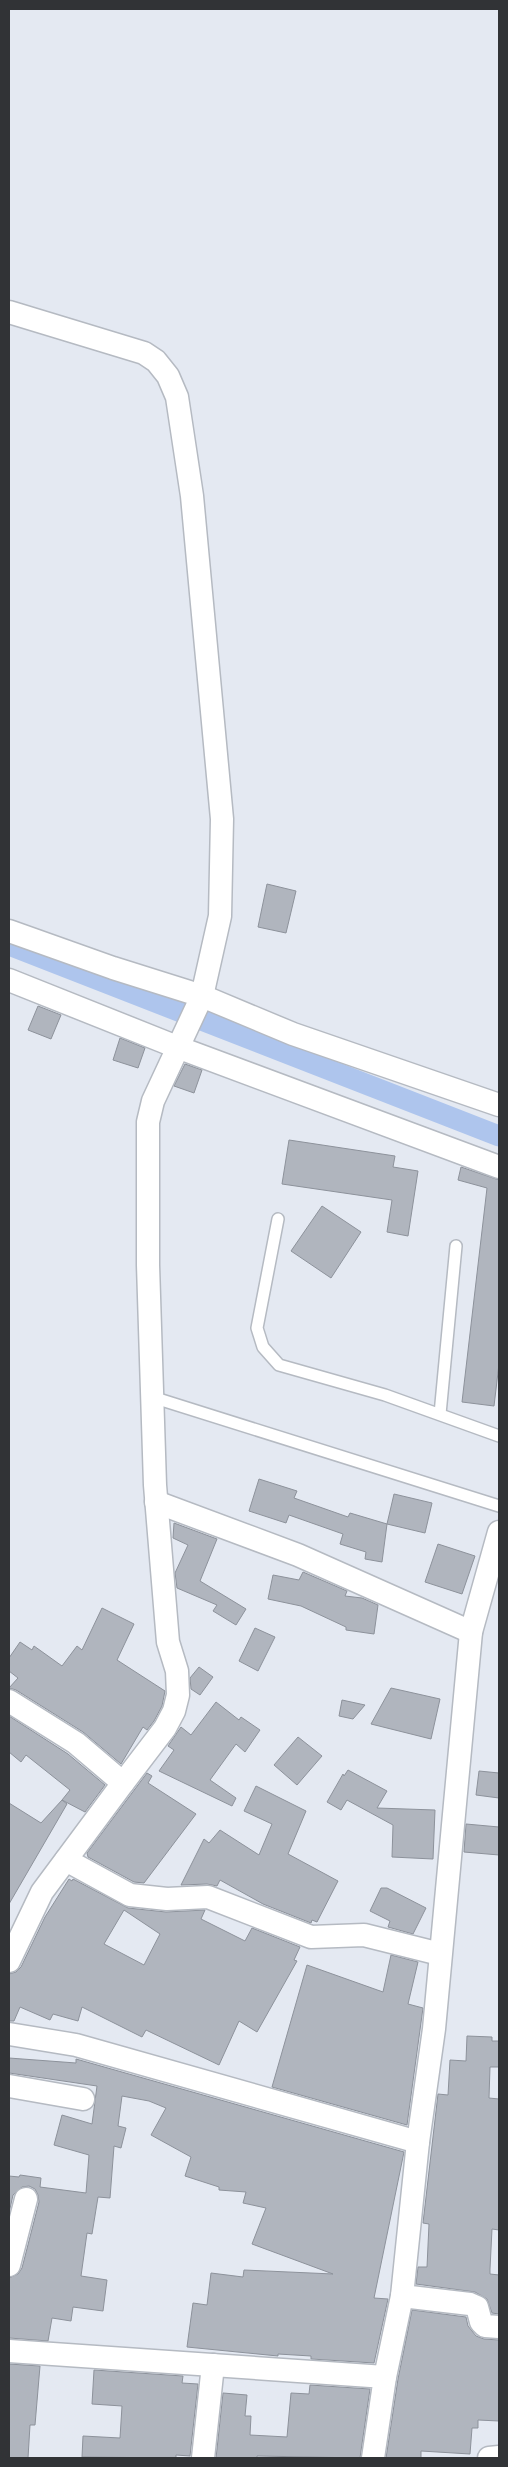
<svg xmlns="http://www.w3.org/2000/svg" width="508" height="2467" font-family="'Fira Sans Condensed',sans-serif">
<rect width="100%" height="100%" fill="#e4e9f2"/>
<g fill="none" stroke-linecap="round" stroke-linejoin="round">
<polyline stroke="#aec5ed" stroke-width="21" points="9,945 499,1136"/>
</g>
<g fill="#b0b5be" stroke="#8d929b" fill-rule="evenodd">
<polygon points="267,884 296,891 286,933 258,927"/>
<polygon points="38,1006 61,1015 51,1039 28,1030"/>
<polygon points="120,1038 145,1048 138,1068 113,1060"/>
<polygon points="185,1064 202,1070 194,1093 174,1086"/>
<polygon points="289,1140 395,1156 393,1167 418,1171 408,1236 387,1232 392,1200 282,1184"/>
<polygon points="461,1167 499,1180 499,1364 494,1406 462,1402 487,1188 458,1180"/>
<polygon points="322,1206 361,1232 331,1278 291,1251"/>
<polygon points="259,1479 297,1491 294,1498 348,1517 350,1513 387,1524 382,1562 365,1559 366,1552 340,1544 343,1534 289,1515 286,1523 249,1511"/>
<polygon points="394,1494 432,1503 425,1533 387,1524"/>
<polygon points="174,1523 217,1539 200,1581 246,1609 236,1625 213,1611 217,1605 177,1588 175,1573 188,1545 173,1538"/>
<polygon points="438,1544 475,1556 462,1594 425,1582"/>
<polygon points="303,1572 347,1591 345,1596 362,1598 378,1605 374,1634 346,1630 346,1627 301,1606 268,1599 273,1575 299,1580"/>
<polygon points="102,1608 134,1624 117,1660 165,1691 162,1706 154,1721 147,1730 143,1727 121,1764 83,1732 16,1690 9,1688 18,1678 9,1671 9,1658 20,1642 32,1650 34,1646 62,1666 77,1646 82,1650"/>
<polygon points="255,1628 275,1637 258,1671 239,1661"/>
<polygon points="199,1667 213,1677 200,1695 191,1689 190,1678"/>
<polygon points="391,1688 440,1699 431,1739 371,1724"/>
<polygon points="342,1700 365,1705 353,1719 339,1716"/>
<polygon points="216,1702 239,1720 241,1717 260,1730 245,1752 236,1744 210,1780 236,1798 232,1806 159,1771 174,1750 168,1746 181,1727 191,1735"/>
<polygon points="9,1716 68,1754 105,1785 85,1812 62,1800 70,1790 26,1755 21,1762 9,1752"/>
<polygon points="298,1737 322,1756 297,1785 274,1765"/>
<polygon points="348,1770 387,1791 377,1808 435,1810 433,1859 392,1857 393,1825 347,1800 341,1810 327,1802 343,1774 344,1776"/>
<polygon points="479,1771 499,1773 499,1798 476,1795"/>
<polygon points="147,1773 152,1776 148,1783 196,1814 144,1883 134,1882 88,1857 87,1853"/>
<polygon points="256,1786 306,1811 288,1854 338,1881 317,1922 312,1920 311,1923 263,1904 220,1880 217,1886 207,1884 181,1885 204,1839 209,1843 220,1830 259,1855 272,1824 244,1811"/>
<polygon points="62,1800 67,1804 9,1904 9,1803 41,1823"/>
<polygon points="466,1824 499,1827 499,1855 464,1852"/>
<path d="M69 1879 72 1881 73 1879 128 1908 166 1912 205 1910 201 1919 245 1941 252 1928 300 1947 294 1960 297 1961 257 2032 239 2021 219 2065 146 2030 142 2037 82 2007 78 2021 53 2014 50 2020 20 2007 14 2021H9V1974L16 1972 21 1967 45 1917ZM124 1910 160 1934 144 1965 104 1944Z"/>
<polygon points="381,1888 387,1888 426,1908 413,1934 388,1927 390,1921 370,1911"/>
<polygon points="391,1955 418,1962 408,2004 423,2008 407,2125 272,2087 307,1965 383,1992"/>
<polygon points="467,2036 492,2037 492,2041 499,2041 499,2067 490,2067 489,2098 499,2099 499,2230 492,2229 490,2269 490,2274 499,2275 499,2314 492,2313 487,2299 475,2292 416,2284 418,2267 427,2267 429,2224 423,2223 438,2094 448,2095 450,2060 466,2061"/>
<polygon points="9,2058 76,2063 76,2059 404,2152 374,2298 388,2299 374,2363 311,2359 311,2356 278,2354 278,2356 187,2347 193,2303 207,2305 211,2273 243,2277 244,2270 333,2274 252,2244 266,2208 243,2203 246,2192 219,2190 219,2187 185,2176 191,2157 151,2135 166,2108 149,2101 122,2096 118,2126 126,2128 121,2148 114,2146 110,2198 98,2197 92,2234 87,2233 81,2276 107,2280 103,2311 73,2307 71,2321 52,2318 48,2341 9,2338 9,2278 18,2274 22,2268 39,2202 38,2195 35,2189 29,2186 22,2187 13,2195 9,2213 9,2176 19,2177 20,2175 41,2178 40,2187 86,2193 89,2155 54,2145 62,2115 92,2124 97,2086 9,2073"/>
<polygon points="412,2310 466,2317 468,2326 476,2336 484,2339 499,2340 499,2421 478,2420 478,2428 472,2428 470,2454 421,2451 421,2458 386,2458 398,2379"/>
<polygon points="9,2364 40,2366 35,2425 30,2425 28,2458 9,2458"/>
<polygon points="94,2370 183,2376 182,2383 198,2384 190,2456 176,2455 176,2458 82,2457 83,2436 120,2438 122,2406 92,2404"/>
<polygon points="310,2385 370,2389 360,2458 257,2456 257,2458 216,2458 223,2393 247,2395 245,2416 251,2416 250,2435 287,2437 291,2393 309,2394"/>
</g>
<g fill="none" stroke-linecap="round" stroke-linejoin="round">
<defs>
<g id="service">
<polyline points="278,1219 257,1328 263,1347 279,1365 385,1395 499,1436"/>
<polyline points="152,1397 499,1506"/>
<polyline points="440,1414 456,1246"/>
</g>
<g id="minor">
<polyline points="9,312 144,353 156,361 168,376 177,397 192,496 222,819 220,916 202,996 153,1101 148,1122 148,1265 155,1485 168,1642 177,1671 178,1695 174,1711 165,1728 123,1783"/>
<polyline points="9,931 113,968 202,996 293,1034 499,1105"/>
<polyline points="9,980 177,1047 499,1167"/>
<polyline points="156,1502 298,1555 471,1632"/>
<polyline points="9,1701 76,1743 123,1783 42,1892 9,1961"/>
<polyline points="66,1860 130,1895 167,1899 208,1897 311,1937 364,1935 440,1954"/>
<polyline points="9,2034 76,2045 418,2142"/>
<polyline points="9,2086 83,2099"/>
<polyline points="9,2265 26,2199"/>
<polyline points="402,2296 470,2304 477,2307 481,2322 485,2326 499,2327"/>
<polyline points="9,2351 385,2377 373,2458"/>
<polyline points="385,2377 402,2296 418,2142 434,2029 471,1632 499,1532"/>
<polyline points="203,2458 213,2365"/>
<polyline points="489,2458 499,2457"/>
</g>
</defs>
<use href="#service" stroke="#b5bac2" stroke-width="14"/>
<use href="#minor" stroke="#b5bac2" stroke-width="25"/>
<use href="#service" stroke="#fff" stroke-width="11"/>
<use href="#minor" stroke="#fff" stroke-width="22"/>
</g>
<rect width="508" height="2467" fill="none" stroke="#313336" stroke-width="20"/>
</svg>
